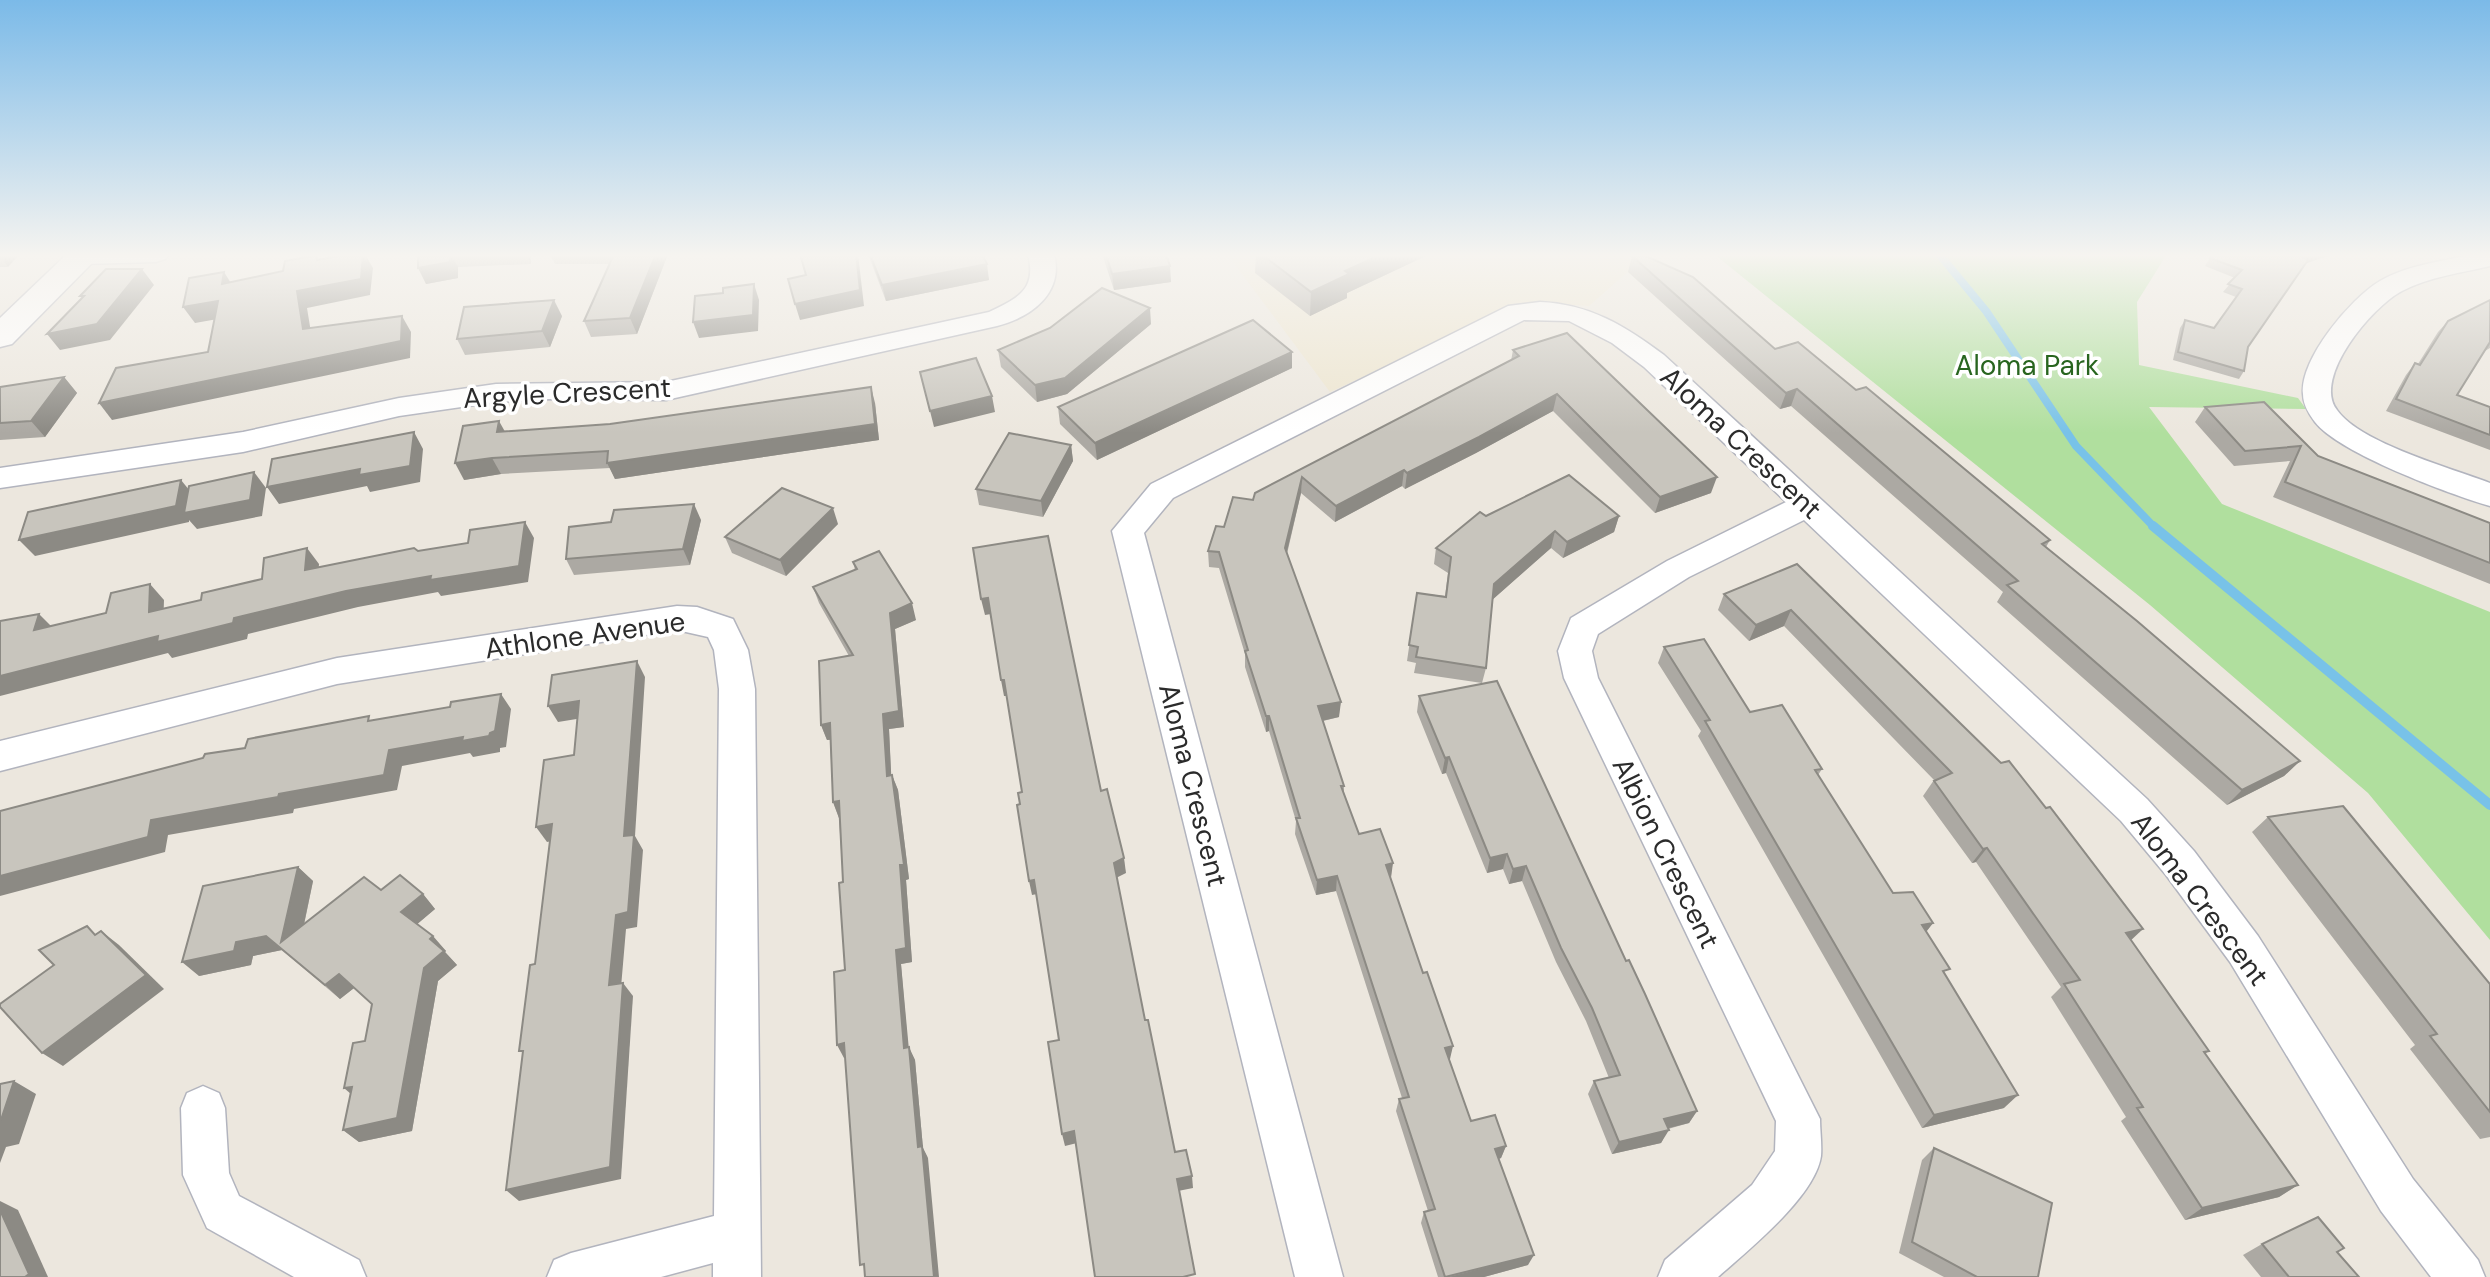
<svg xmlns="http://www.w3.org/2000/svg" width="2490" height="1277" font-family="'DM Sans',sans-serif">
<rect width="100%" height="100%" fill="#ece7de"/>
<polygon fill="#ede5cf" points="1227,254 1648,254 1589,306 1543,303 1508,310 1330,392"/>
<polygon fill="#b0df9e" points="1714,254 2167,254 2137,302 2139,365 2298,398 2306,409 2149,407 2222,504 2490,612 2490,940 2368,793 2150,605"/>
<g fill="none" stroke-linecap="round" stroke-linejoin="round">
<polyline stroke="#78c2e8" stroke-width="8" points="1939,254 1986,311 2076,446 2155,528"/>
<polyline stroke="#78c2e8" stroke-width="10" points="2153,526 2490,805"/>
<defs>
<g id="minor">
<polygon points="71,254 169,254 165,259 156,262 83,264 74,261"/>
<path d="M1028 254H1054C1064 293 1032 317 997 326L666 400 549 399 496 402 399 416 243 452 0 488V468L243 432 399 398 496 384 666 382 989 312C1018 298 1037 290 1028 254Z"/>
<path d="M2474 254H2490V266C2461 273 2428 277 2402 291 2373 306 2312 377 2337 410 2360 443 2451 468 2490 483V506C2449 494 2339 453 2315 422 2309 414 2303 405 2303 394 2300 359 2350 299 2380 281 2407 265 2444 261 2474 254Z"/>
<path d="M1540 302C1590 304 1625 326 1664 355L2147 799 2194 851 2258 936 2413 1179 2478 1260 2485 1277H2431L2381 1211 2230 962 2166 875 2121 821 1804 520 1689 577 1598 634 1592 651 1598 678 1820 1119C1820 1131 1822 1144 1821 1156 1815 1197 1748 1250 1718 1277H1658L1665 1260 1752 1185 1775 1151 1776 1121 1564 678 1558 651 1571 618 1667 561 1786 502 1644 367 1612 343 1569 321 1524 320 1173 498 1144 533 1343 1277H1295L1112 531 1151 484 1508 306Z"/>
<polygon points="677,606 697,607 733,619 748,650 755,689 761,1277 713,1277 713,1263 661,1277 547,1277 554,1260 571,1253 714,1216 719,689 714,650 708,637 677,630 337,684 0,771 0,741 337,658"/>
<polygon points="203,1086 219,1093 225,1108 229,1173 239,1196 359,1260 366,1277 294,1277 207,1228 183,1175 181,1108 187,1093"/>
</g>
<polygon id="tertiary" points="67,254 101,254 12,344 0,347 0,318"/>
</defs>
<use href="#minor" stroke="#b2b4be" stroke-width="3"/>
<use href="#tertiary" stroke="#b2b4be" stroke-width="3"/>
<use href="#minor" fill="#fff" fill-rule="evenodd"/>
<use href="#tertiary" fill="#fff" fill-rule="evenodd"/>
</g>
<g fill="#aca9a3">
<polygon points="0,254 8,267 0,267"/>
<polygon points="418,254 530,254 531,264 458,267 458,278 426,284"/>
<polygon points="550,254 668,254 637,334 591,337 584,321 609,264 555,264"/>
<polygon points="868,254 982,254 989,280 886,301"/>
<polygon points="1102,254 1166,254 1171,282 1114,290"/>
<polygon points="1256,254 1430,254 1347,293 1347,298 1310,316 1255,273"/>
<polygon points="1632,256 1775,349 1856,390 2050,540 2046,547 2300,761 2284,776 2227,805 1997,602 2003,592 1791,406 1780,409 1628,272"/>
<polygon points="2210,258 2305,264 2248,347 2244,371 2239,379 2173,360 2180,328 2185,320 2214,328 2236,297 2223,292 2235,278 2205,266"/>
<polygon points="2490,300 2490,348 2483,352 2457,395 2490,407 2490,450 2386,411 2406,375 2415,363 2418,364 2438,332 2448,321"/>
<polygon points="562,316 550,347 465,355 457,339"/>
<polygon points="1151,324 1067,394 1037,402 1001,367 998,350"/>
<polygon points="1513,350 1711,493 1655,513 1553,411 1476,453 1405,489 1402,486 1335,522 1301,493 1287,554 1339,717 1323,721 1344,786 1344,793 1359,834 1391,878 1449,1060 1471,1121 1506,1146 1501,1158 1499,1159 1528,1265 1484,1277 1438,1277 1421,1223 1424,1212 1428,1211 1396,1111 1399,1099 1402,1098 1336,891 1316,895 1295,834 1296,821 1269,731 1266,732 1245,667 1245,654 1219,568 1209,567 1208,551 1224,527 1253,500 1511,361"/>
<polygon points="1292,352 1292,368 1097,460 1060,424 1058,407"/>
<polygon points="64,377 77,393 45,437 0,440 0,387"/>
<polygon points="2264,402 2318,456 2490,523 2490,584 2273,497 2290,461 2234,466 2195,422 2205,407"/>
<polygon points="875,403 879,440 615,479 610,468 501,474 464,480 505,432"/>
<polygon points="1071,445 1073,461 1043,517 979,505 976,489"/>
<polygon points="1486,516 1619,516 1614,532 1563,558 1551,548 1493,599 1486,668 1482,683 1414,673 1416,663 1407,661 1417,593 1445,596 1448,573 1434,564 1436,548"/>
<polygon points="701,520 690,565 574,575 566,559"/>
<polygon points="838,524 786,576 732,553 725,537"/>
<polygon points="853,562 916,620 895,629 904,727 889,729 891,775 892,775 898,790 909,879 906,880 912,962 901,964 908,1047 915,1060 923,1148 928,1158 845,1058 844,1058 845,970 843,882 839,818 833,802 830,740 827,740 821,725 849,656 819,603 813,587 855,570"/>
<polygon points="1797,564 2131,940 2209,1051 2205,1054 2298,1185 2279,1197 2185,1220 2121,1121 2126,1117 2051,997 2061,987 1976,862 1972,863 1923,796 1934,780 1784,626 1749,641 1718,610 1724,594"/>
<polygon points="1664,647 1750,712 1822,769 1818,775 1893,893 1933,923 1926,932 2004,1108 1922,1128 1698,736 1701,731 1658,663"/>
<polygon points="1419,696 1626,961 1697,1111 1689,1123 1668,1129 1661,1143 1612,1154 1588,1094 1594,1081 1609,1078 1586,1021 1556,962 1522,881 1509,884 1503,869 1487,873 1446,773 1442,774 1417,712"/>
<polygon points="2268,817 2490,984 2490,1137 2480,1139 2410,1049 2415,1045 2252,832"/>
<polygon points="298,867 313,881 304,925 381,890 423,894 435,909 417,924 446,951 445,952 457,965 438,981 412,1131 359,1142 343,1130 365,1041 372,1004 354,988 340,999 282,950 253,956 251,965 199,976"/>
<polygon points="1934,1148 2038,1277 1944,1277 1899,1253 1922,1160"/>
<polygon points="2262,1244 2337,1252 2359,1277 2261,1277 2243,1255"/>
</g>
<g fill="#8c8a84">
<polygon points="0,254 20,254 8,267 0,256"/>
<polygon points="363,254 365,254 373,268 370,295 307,308 313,345 303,329 297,291"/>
<polygon points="450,254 451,254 458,267 458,278 426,284 418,268"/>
<polygon points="526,254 530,254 531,264"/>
<polygon points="656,254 668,254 637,334 630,318"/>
<polygon points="856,254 858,254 864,306 800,320 795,304"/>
<polygon points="1382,254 1430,254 1347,293 1347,298 1310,316 1311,292 1345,271"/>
<polygon points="2315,254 2333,254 2299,266 2304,258"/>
<polygon points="987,264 989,280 886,301 882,285"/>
<polygon points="1170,266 1171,282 1114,290 1112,274"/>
<polygon points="142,269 154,285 110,340 60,350 47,334"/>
<polygon points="224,272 234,288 222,284"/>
<polygon points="754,284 759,300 758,331 699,338 693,322"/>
<polygon points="554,300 562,316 550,347 542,331"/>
<polygon points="218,301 229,317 195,323 183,307"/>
<polygon points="1150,308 1151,324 1067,394 1037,402 1035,385"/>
<polygon points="402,316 411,332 410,358 112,420 99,403"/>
<polygon points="1292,352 1292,368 1097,460 1095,443"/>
<polygon points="64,377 77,393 45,437 31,421"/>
<polygon points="871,387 875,403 879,440 615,479 607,463"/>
<polygon points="1797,389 1791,406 1780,409 1786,393"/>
<polygon points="1557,394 1553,411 1476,453 1405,489 1407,473"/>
<polygon points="992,396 995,412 934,427 930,411"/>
<polygon points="499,421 508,437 497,432"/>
<polygon points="414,432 423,449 420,482 370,492 367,486 279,504 267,487"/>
<polygon points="1071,445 1073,461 1043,517 1041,501"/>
<polygon points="492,458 501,474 464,480 455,463"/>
<polygon points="1404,470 1402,486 1335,522 1336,506"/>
<polygon points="254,472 266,488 262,516 197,529 189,520 189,522 35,556 19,540 181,480 194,496"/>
<polygon points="1302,477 1301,493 1284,564 1285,548"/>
<polygon points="1717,477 1711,493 1655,513 1660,497"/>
<polygon points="694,504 701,520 690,565 683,549"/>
<polygon points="833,508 838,524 786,576 780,560"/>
<polygon points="1619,516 1614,532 1563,558 1567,542"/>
<polygon points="525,522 534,538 528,582 441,596 438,592 358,607 248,634 247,639 172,658 168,653 0,696 0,676 158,636 346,591"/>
<polygon points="1555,531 1551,548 1491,601 1494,584"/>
<polygon points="307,548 319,564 317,587 305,570"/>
<polygon points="150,584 164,600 163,628 149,612"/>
<polygon points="988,598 991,614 985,615 981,599"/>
<polygon points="912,603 916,620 895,629 904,727 889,729 892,791 887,776 883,714 890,613"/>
<polygon points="1791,610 1784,626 1749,641 1756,625"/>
<polygon points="39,614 55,630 34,630"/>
<polygon points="637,661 645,677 635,836 643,850 637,927 626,929 620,999 609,985 624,836"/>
<polygon points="1001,680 1004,680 1007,696 1004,696"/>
<polygon points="501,694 511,709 506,747 500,748 500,752 473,757 470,753 402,766 397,790 294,809 293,813 168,835 165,852 0,896 0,876 151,820 279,794 389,750"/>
<polygon points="579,701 589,717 558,722 548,706"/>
<polygon points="1341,702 1339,717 1317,722 1318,706"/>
<polygon points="1266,716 1269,716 1269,731 1266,732"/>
<polygon points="830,723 836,739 827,740 821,725"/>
<polygon points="1449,757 1446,773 1442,774 1445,758"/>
<polygon points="2300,761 2284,776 2227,805 2242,790"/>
<polygon points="892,775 898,790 909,879 906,880 912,962 901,964 910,1061 904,1048 896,950"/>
<polygon points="839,801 839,818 833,802"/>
<polygon points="552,824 562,839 547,842 536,827"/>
<polygon points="1987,848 1976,862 1972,863 1983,849"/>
<polygon points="1507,854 1503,869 1487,873 1490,858"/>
<polygon points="1124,858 1126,873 1116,878 1114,863"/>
<polygon points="1393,863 1391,878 1386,865"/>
<polygon points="1526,866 1522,881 1509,884 1513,869"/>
<polygon points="298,867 313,881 297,957 281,942"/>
<polygon points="1337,876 1336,891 1316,895 1317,880"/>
<polygon points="1034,880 1037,894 1032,895 1029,881"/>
<polygon points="423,894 435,909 415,926 401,912"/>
<polygon points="1933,923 1922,937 1922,925"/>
<polygon points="2143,929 2128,943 2126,933"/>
<polygon points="101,931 119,945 164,989 63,1066 42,1053"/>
<polygon points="266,936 282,950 253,956 251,965 199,976 182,962 236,942"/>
<polygon points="433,936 446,951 445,952 457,965 438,981 412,1131 359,1142 343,1130 430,939"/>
<polygon points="339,974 354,988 340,999 325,985"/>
<polygon points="623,983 633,996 621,1179 519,1201 506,1190"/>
<polygon points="844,1043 851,1056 844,1058 837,1045"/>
<polygon points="1453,1046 1450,1059 1442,1061 1445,1048"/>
<polygon points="909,1047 915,1060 923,1148 928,1158 939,1277 934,1277 918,1147"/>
<polygon points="14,1081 36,1094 19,1144 6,1147 0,1163 0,1123"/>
<polygon points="352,1087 359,1101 344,1088"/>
<polygon points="2018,1095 2004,1108 1922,1128 1934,1115"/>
<polygon points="1697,1111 1689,1123 1657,1131 1664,1119"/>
<polygon points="1669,1130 1661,1143 1612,1154 1619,1142"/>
<polygon points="1074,1131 1077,1143 1065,1146 1062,1134"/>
<polygon points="1506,1146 1501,1158 1491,1161 1495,1149"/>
<polygon points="1192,1176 1193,1188 1178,1191 1177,1179"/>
<polygon points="2298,1185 2279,1197 2185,1220 2202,1208"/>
<polygon points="0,1201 18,1210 48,1277 25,1277 0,1210"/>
<polygon points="1534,1255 1528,1265 1484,1277 1449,1277"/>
</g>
<g fill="#c8c5bd" stroke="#8c8a84" stroke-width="2">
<polygon points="350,254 363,254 361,279 297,291 303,329 402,316 401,341 99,403 116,368 208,352 218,301 183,307 189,278 224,272 222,284 283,271 285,261 317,255 317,260"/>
<polygon points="418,254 450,254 450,262 418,268"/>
<polygon points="614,254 656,254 630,318 584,321"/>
<polygon points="800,254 856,254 860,290 795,304 788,279 806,275"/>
<polygon points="870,254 982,254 987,264 882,285"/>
<polygon points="1106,254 1166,254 1170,266 1112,274"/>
<polygon points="1261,254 1382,254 1345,271 1349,274 1311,292"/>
<polygon points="1633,254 1641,254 1693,277 1775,349 1798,342 1856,390 1866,387 2050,540 2042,544 2137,621 2300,761 2242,790 2007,585 2018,581 1797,389 1786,393 1632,256"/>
<polygon points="2214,254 2315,254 2304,258 2308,260 2248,347 2244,371 2178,352 2185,320 2214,328 2242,289 2228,284 2242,270 2210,258"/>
<polygon points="106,269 142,269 97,324 47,334 84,296 80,296"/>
<polygon points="754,284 753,315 693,322 695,296 723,293 723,288"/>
<polygon points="1102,288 1150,308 1065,378 1035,385 998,350 1050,328"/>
<polygon points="554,300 542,331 457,339 464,307"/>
<polygon points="2490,300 2490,342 2457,395 2490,407 2490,435 2396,399 2415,363 2420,365 2448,321"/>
<polygon points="1253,320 1292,352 1095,443 1058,407"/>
<polygon points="1567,333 1717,477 1660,497 1557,394 1479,437 1407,473 1404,470 1336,506 1302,477 1285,548 1341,702 1318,706 1344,786 1341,786 1359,834 1380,829 1393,863 1386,865 1423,973 1427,972 1453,1046 1445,1048 1471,1121 1495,1115 1506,1146 1495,1149 1534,1255 1445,1277 1424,1212 1435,1209 1399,1099 1409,1097 1337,876 1317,880 1296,818 1300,818 1269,716 1266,716 1245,651 1248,650 1219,552 1208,551 1216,526 1224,527 1233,497 1253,500 1255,493 1519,356 1513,350"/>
<polygon points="976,358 992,396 930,411 920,372"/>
<polygon points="64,377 31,421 0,423 0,387"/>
<polygon points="871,387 875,424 607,463 608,451 492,458 455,463 463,426 499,421 497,432 610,424"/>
<polygon points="2264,402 2318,456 2490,523 2490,563 2285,482 2301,446 2245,451 2205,407"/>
<polygon points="414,432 410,466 359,475 360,469 267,487 272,459"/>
<polygon points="1009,433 1071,445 1041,501 976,489"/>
<polygon points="254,472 250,500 184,513 189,486"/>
<polygon points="1569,475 1619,516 1567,542 1555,531 1494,584 1486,668 1416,657 1418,647 1409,645 1417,593 1446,597 1451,557 1436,548 1480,512 1486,516"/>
<polygon points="181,480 176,506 19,540 28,512"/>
<polygon points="782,488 833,508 780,560 725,537"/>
<polygon points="694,504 683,549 566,559 569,527 611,522 614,510"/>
<polygon points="525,522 519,566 430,580 431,576 346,591 234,618 233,623 157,642 158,636 0,676 0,621 39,614 34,630 106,613 111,593 150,584 149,612 201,600 202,593 262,579 264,558 307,548 305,570 414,548 418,551 468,543 470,530"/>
<polygon points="1048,536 1101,791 1107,789 1124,858 1114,863 1145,1020 1148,1020 1175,1152 1186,1150 1192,1176 1177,1179 1195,1274 1183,1277 1095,1277 1074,1131 1062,1134 1048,1042 1059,1040 1034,880 1029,881 1017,805 1020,804 1018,793 1022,792 1004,680 1001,680 988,598 981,599 973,548"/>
<polygon points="879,551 912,603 890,613 899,711 883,714 887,776 892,775 904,865 900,865 906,948 896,950 904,1048 909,1047 918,1147 922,1146 934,1277 865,1277 864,1264 860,1265 844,1043 837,1045 834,972 845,970 839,883 843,882 839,801 833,802 830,723 821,725 819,661 853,655 813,587 857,569 853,562"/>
<polygon points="1797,564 2001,763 2009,761 2046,808 2050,807 2143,929 2126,933 2209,1051 2204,1052 2298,1185 2202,1208 2137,1108 2143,1107 2064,984 2080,980 1987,848 1983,849 1934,781 1952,773 1791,610 1756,625 1724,594"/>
<polygon points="1704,639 1750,712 1782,705 1822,769 1815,770 1893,893 1913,892 1933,923 1922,925 1950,969 1943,971 2018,1095 1934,1115 1705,721 1710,720 1664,647"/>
<polygon points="637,661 624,836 634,835 628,912 616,915 609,985 623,983 610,1167 506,1190 523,1051 519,1051 530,965 535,964 552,824 536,827 544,760 574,755 579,701 548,706 552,675"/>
<polygon points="1497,681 1626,961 1629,960 1645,994 1697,1111 1664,1119 1669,1130 1619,1142 1594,1081 1620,1075 1592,1008 1561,948 1526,866 1513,869 1507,854 1490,858 1449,757 1445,758 1419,696"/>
<polygon points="501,694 495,731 490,733 489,736 462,741 463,737 389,750 384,775 279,794 278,797 151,820 148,837 0,876 0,811 203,758 205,754 245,748 248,739 369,716 368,721 450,707 451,702"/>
<polygon points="2343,806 2490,984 2490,1112 2430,1036 2437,1034 2268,817"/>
<polygon points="298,867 281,942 364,877 381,890 400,875 423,894 401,912 433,936 430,939 444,951 424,968 397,1118 343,1130 352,1087 344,1088 353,1043 365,1041 372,1004 339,974 325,985 266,936 236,942 234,951 182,962 203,886"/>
<polygon points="87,926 95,935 101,931 146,975 42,1053 0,1007 0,1004 54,965 39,950"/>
<polygon points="14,1081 0,1123 0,1084"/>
<polygon points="1934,1148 2052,1203 2038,1277 1977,1277 1912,1242"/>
<polygon points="0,1210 29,1274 25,1277 0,1277"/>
<polygon points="2318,1217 2344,1248 2337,1252 2359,1277 2289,1277 2262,1244"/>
</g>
<linearGradient id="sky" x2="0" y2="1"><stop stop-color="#7bbae8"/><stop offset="0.59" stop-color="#f6f4f0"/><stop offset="1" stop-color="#f6f4f0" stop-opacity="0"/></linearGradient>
<rect width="2490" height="433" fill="url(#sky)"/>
<g text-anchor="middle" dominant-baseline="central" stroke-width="7" stroke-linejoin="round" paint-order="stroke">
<g font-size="28" fill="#28651f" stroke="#fff">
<text x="2027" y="365">Aloma Park</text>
</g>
<g font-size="28" fill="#2b2b2b" stroke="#fff">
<text transform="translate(567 393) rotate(-3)">Argyle Crescent</text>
<text transform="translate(1741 443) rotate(43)">Aloma Crescent</text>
<text transform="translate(585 635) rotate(-8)">Athlone Avenue</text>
<text transform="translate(1193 785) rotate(76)">Aloma Crescent</text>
<text transform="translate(1666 853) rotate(64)">Albion Crescent</text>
<text transform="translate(2200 899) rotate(53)">Aloma Crescent</text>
</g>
</g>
</svg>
